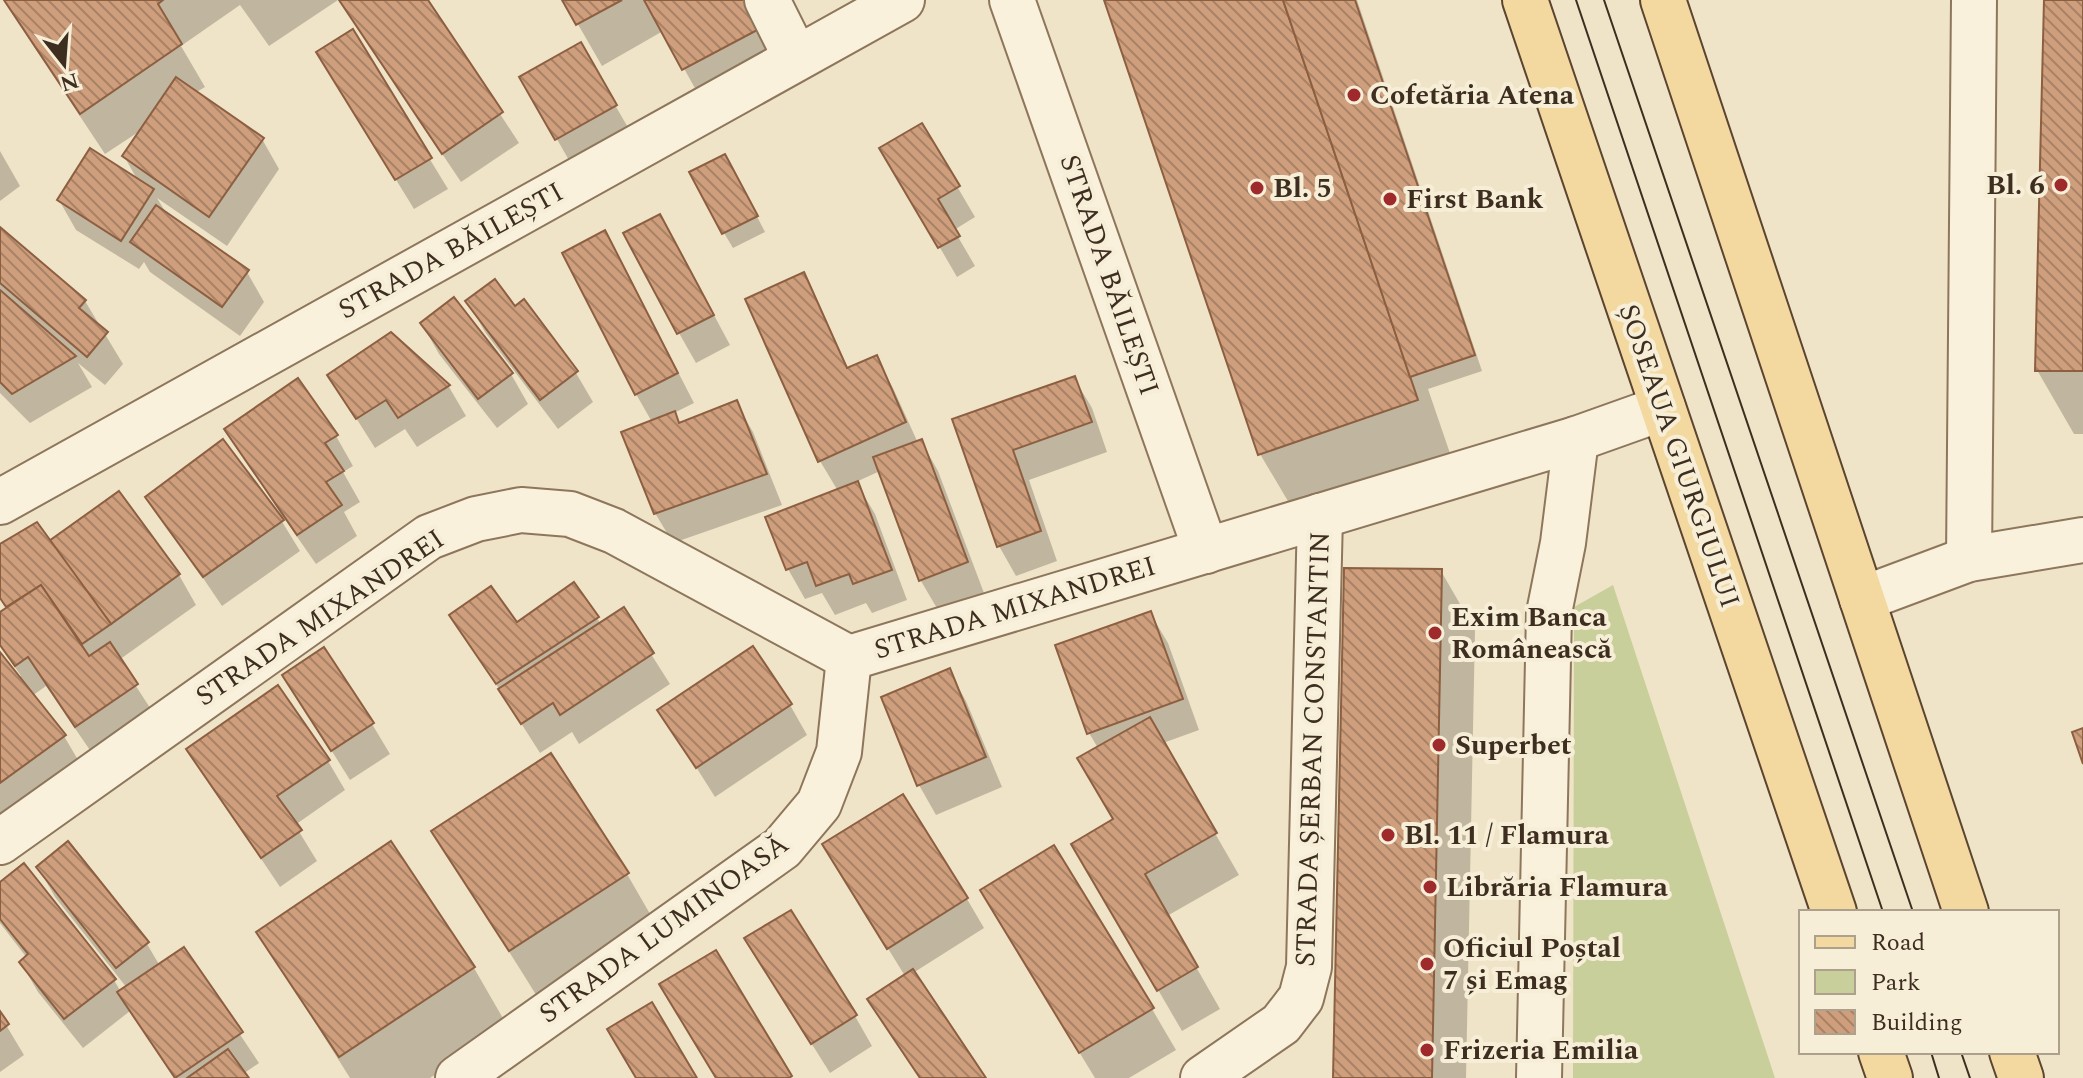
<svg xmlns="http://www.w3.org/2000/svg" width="2083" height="1078" font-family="Spectral,serif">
<defs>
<pattern id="building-back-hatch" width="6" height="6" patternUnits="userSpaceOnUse" patternTransform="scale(2)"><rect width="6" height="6" fill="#cf9f7d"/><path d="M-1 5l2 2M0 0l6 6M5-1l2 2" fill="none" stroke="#a98266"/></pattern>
</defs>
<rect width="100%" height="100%" fill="#f0e4c8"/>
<polygon fill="#c9cf9b" points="1613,585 1775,1078 1573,1078 1574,607"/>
<g fill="#0003">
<polygon points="3,0 338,0 269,46 240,5 181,46 205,87 195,93 262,139 279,169 227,246 157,198 168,216 247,272 264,302 240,336 150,272 144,262 139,269 76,230 59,200 138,181 124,156 143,129 105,154"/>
<polygon points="339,0 426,0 519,143 461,182"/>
<polygon points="564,0 745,0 776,59 701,99 663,31 602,66"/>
<polygon points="1106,0 1357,0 1482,371 1428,389 1454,465 1298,518 1260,454"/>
<polygon points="2047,0 2083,0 2083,434 2074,434 2037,370"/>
<polygon points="352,32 448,189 414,209 336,82"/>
<polygon points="580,45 633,136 574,169 522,78"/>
<polygon points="921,125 975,217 954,230 975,266 957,277 882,148"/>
<polygon points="0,151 20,186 0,201"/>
<polygon points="733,171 765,232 733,248 724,233"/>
<polygon points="0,229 85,301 123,364 105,385 78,363 92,387 30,423 0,393"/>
<polygon points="677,246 730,345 696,363 679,333"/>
<polygon points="622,263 694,403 674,413 681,424 736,403 753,432 782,505 673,543 655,513 652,422 636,394"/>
<polygon points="803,275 849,370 876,358 893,388 918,443 921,441 938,471 984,593 938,610 921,581 880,471 856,482 875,514 907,600 872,613 866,603 835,615 822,593 805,599 788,569 838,491 820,461"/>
<polygon points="468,302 576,373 593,402 558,429 485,332"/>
<polygon points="422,324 511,374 528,404 497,428 439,354"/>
<polygon points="391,335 449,387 466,416 417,447 405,429 375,448 329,375"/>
<polygon points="1074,378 1092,408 1107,452 1029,480 1057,561 1016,576 999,546 955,420"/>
<polygon points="226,430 336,436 353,466 343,472 360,502 344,512 357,536 316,564 284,518 281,520 300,551 222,606 148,497 280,513"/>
<polygon points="118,493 179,575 196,605 119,660 154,714 94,756 46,686 32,696 64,736 88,777 0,842 0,656 18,678 21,676 0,645 0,614 7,609 0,598 0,546 49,544"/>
<polygon points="1441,571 1475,630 1466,1078 1335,1078"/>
<polygon points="623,610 670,684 579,744 572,732 540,753 452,615 516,625 597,618 601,625"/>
<polygon points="1150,613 1168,643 1199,730 1163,743 1239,875 1167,916 1220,1009 1182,1031 1074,845 1116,820 1098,748 1089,733"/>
<polygon points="949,671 966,701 1002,787 936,815 919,785"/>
<polygon points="284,675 372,724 390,754 350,780"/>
<polygon points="790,705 807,735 715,797 660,710"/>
<polygon points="188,750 328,761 345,790 295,825 317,861 280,887"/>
<polygon points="434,832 627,874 661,933 545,1009"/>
<polygon points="68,843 147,944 160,966 183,949 259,1063 243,1074 246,1078 174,1078 130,1011 83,1048 38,992 21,963 27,958 0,923 0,884 114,980 121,992 127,988 55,897 38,867"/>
<polygon points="391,844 474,968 508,1027 430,1078 350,1078 258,932"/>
<polygon points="842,874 967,899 984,928 913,973 983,1078 920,1078 870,1000 905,976"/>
<polygon points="1006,932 1152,1009 1176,1050 1129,1078 1095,1078"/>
<polygon points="764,968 855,1016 872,1046 830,1073"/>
<polygon points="0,1015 24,1055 0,1072"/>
</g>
<g fill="url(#building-back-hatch)" stroke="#8d5f41" stroke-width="2">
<polygon points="4,0 163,0 158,4 182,44 80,114"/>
<polygon points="339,0 428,0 503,112 442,154"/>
<polygon points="562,0 622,0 576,25"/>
<polygon points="644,0 746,0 761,28 682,70"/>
<polygon points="1104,0 1283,0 1418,400 1258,455"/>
<polygon points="1283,0 1355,0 1475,355 1410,377"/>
<polygon points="2044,0 2083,0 2083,371 2035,371"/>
<polygon points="353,29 432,158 395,180 316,52"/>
<polygon points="581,42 617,105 555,140 519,77"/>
<polygon points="176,77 264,138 209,217 122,156"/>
<polygon points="922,123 960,186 938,199 960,236 938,248 879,148"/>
<polygon points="90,148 154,189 121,241 57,200"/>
<polygon points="725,154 758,216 722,234 689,172"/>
<polygon points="156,205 249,270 222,307 130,242"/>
<polygon points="660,214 714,315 677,334 623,233"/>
<polygon points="0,227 86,300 79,308 108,332 87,357 0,283"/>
<polygon points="605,230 678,373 635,395 562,253"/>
<polygon points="804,272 847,368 877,355 906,422 818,462 745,299"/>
<polygon points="495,279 515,306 524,299 578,371 540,400 465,301"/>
<polygon points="0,290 76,356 12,394 0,382"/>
<polygon points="454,297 513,373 478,399 420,323"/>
<polygon points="391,332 450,385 398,418 386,400 356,419 327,375"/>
<polygon points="1075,376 1092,422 1013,450 1041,531 997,547 952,419"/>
<polygon points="298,378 338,435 325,443 344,471 326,482 342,505 297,535 224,429"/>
<polygon points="737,400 767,474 654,514 621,432 675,411 679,423"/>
<polygon points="223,439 284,520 203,577 145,497"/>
<polygon points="922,439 968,562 919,581 873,457"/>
<polygon points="858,481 892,570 853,584 849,574 816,586 807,562 786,570 765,517"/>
<polygon points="119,491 180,574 111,624 49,541"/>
<polygon points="37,522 111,624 82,644 41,585 6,607 0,598 0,544"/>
<polygon points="1344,568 1442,569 1432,1078 1333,1078"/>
<polygon points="574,582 599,617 496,684 449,615 491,586 517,622"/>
<polygon points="41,585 89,656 110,642 138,684 75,727 28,657 15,666 0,645 0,612"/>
<polygon points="624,607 654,653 560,715 553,703 521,724 498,689"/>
<polygon points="1151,611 1183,699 1087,734 1055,645"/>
<polygon points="753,646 792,704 696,768 657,710"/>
<polygon points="324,647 374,723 331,751 282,675"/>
<polygon points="0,652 66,735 0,783"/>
<polygon points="950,668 986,757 917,786 881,697"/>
<polygon points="278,685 330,760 277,796 302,830 261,858 186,749"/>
<polygon points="1150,717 1217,833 1145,874 1198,967 1157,991 1071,844 1113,819 1077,758"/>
<polygon points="2083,728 2083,764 2072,732"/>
<polygon points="551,753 629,873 509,951 431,831"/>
<polygon points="903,794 968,898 887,949 822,844"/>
<polygon points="68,841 149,942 116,968 36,867"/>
<polygon points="391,841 475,967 339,1057 256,932"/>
<polygon points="1054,845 1154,1008 1079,1053 980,890"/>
<polygon points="24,863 116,979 64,1019 19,962 28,954 0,919 0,882"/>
<polygon points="791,910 857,1015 811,1044 744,938"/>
<polygon points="184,947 243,1032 175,1078 117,992"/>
<polygon points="716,950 792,1076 789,1078 716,1078 659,984"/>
<polygon points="913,969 986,1078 920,1078 867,999"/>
<polygon points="652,1002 697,1078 636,1078 607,1029"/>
<polygon points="0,1011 9,1024 0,1031"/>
<polygon points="228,1049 249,1078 187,1078"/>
</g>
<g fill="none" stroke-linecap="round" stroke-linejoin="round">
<defs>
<g id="minor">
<polyline points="767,0 796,58"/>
<polyline points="1012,0 1206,551"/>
<polyline points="0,502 902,0"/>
<polyline points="1969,559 1974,0"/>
<polyline points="1862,599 1969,559 2083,540"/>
<polyline points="0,842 429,537 476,519 521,510 570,514 614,531 849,658 1576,439 1663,408"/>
<polyline points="458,1078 782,848 819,804 839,752 849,658"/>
<polyline points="1203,1078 1281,1024 1301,998 1309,967 1320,516"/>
<polyline points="1539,1078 1549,613 1563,543 1576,439"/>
</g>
<g id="major">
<polyline points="1525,0 1834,912"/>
<polyline points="1663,0 1966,912"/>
<polyline points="1881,1052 1890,1078"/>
<polyline points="2012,1052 2021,1078"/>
</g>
</defs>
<use href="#minor" stroke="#8d765c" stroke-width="48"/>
<use href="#major" stroke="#5b4430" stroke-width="48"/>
<use href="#minor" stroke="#faf1dc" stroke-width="44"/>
<use href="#major" stroke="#f3d9a0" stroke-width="44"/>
<g stroke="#3d2e20" stroke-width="2">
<polyline points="1576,0 1883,912"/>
<polyline points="1604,0 1913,912"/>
<polyline points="1931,1052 1939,1078"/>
<polyline points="1961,1052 1970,1078"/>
</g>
</g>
<g fill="#9e2a2b" stroke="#f7eed8" stroke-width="3">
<circle cx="1354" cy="95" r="8"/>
<circle cx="2061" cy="185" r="8"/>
<circle cx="1257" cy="188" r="8"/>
<circle cx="1390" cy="199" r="8"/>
<circle cx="1435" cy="633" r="8"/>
<circle cx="1439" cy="745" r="8"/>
<circle cx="1388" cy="835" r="8"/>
<circle cx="1430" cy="887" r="8"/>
<circle cx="1427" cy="964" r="8"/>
<circle cx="1427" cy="1050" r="8"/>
</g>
<g text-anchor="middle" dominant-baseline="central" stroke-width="8" stroke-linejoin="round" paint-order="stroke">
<g font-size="28" font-weight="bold" fill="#3d2e20" stroke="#f7eed8" text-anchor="start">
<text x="1370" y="95">Cofetăria Atena</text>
<text x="2045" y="185" text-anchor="end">Bl. 6</text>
<text x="1273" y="188">Bl. 5</text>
<text x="1406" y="199">First Bank</text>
<text x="1451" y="617">Exim Banca<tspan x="1451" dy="32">Românească</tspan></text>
<text x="1455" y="745">Superbet</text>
<text x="1404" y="835">Bl. 11 / Flamura</text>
<text x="1446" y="887">Librăria Flamura</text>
<text x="1443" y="948">Oficiul Poștal<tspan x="1443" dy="32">7 și Emag</tspan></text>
<text x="1443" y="1050">Frizeria Emilia</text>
</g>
<g font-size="28" fill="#3d2e20" stroke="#f7eed8">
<text transform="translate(451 251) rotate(-29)">STRADA BĂILEȘTI</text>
<text transform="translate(1109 275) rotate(71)">STRADA BĂILEȘTI</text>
<text transform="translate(1679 456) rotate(71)">ȘOSEAUA GIURGIULUI</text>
<text transform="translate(1015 608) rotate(-17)">STRADA MIXANDREI</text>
<text transform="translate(320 618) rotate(-34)">STRADA MIXANDREI</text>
<text transform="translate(1313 749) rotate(-88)">STRADA ȘERBAN CONSTANTIN</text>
<text transform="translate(664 929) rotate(-36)">STRADA LUMINOASĂ</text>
</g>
</g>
<rect x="1799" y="910" width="260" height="144" fill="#f7eed8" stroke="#ada18e" stroke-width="2"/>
<rect x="1815" y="936" width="40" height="12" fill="#f3d9a0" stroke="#ada18e" stroke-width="2"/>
<text x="1871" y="950" font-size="24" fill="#3d2e20">Road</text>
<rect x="1815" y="970" width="40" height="24" fill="#c9cf9b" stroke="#ada18e" stroke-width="2"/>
<text x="1871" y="990" font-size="24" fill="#3d2e20">Park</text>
<rect x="1815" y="1010" width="40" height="24" fill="url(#building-back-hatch)" stroke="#ada18e" stroke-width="2"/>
<text x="1871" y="1030" font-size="24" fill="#3d2e20">Building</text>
<g transform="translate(64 64) rotate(163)" stroke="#f7eed8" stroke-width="6" paint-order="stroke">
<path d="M0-6L14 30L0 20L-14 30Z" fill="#3d2e20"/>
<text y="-12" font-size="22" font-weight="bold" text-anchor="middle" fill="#3d2e20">N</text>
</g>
</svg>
